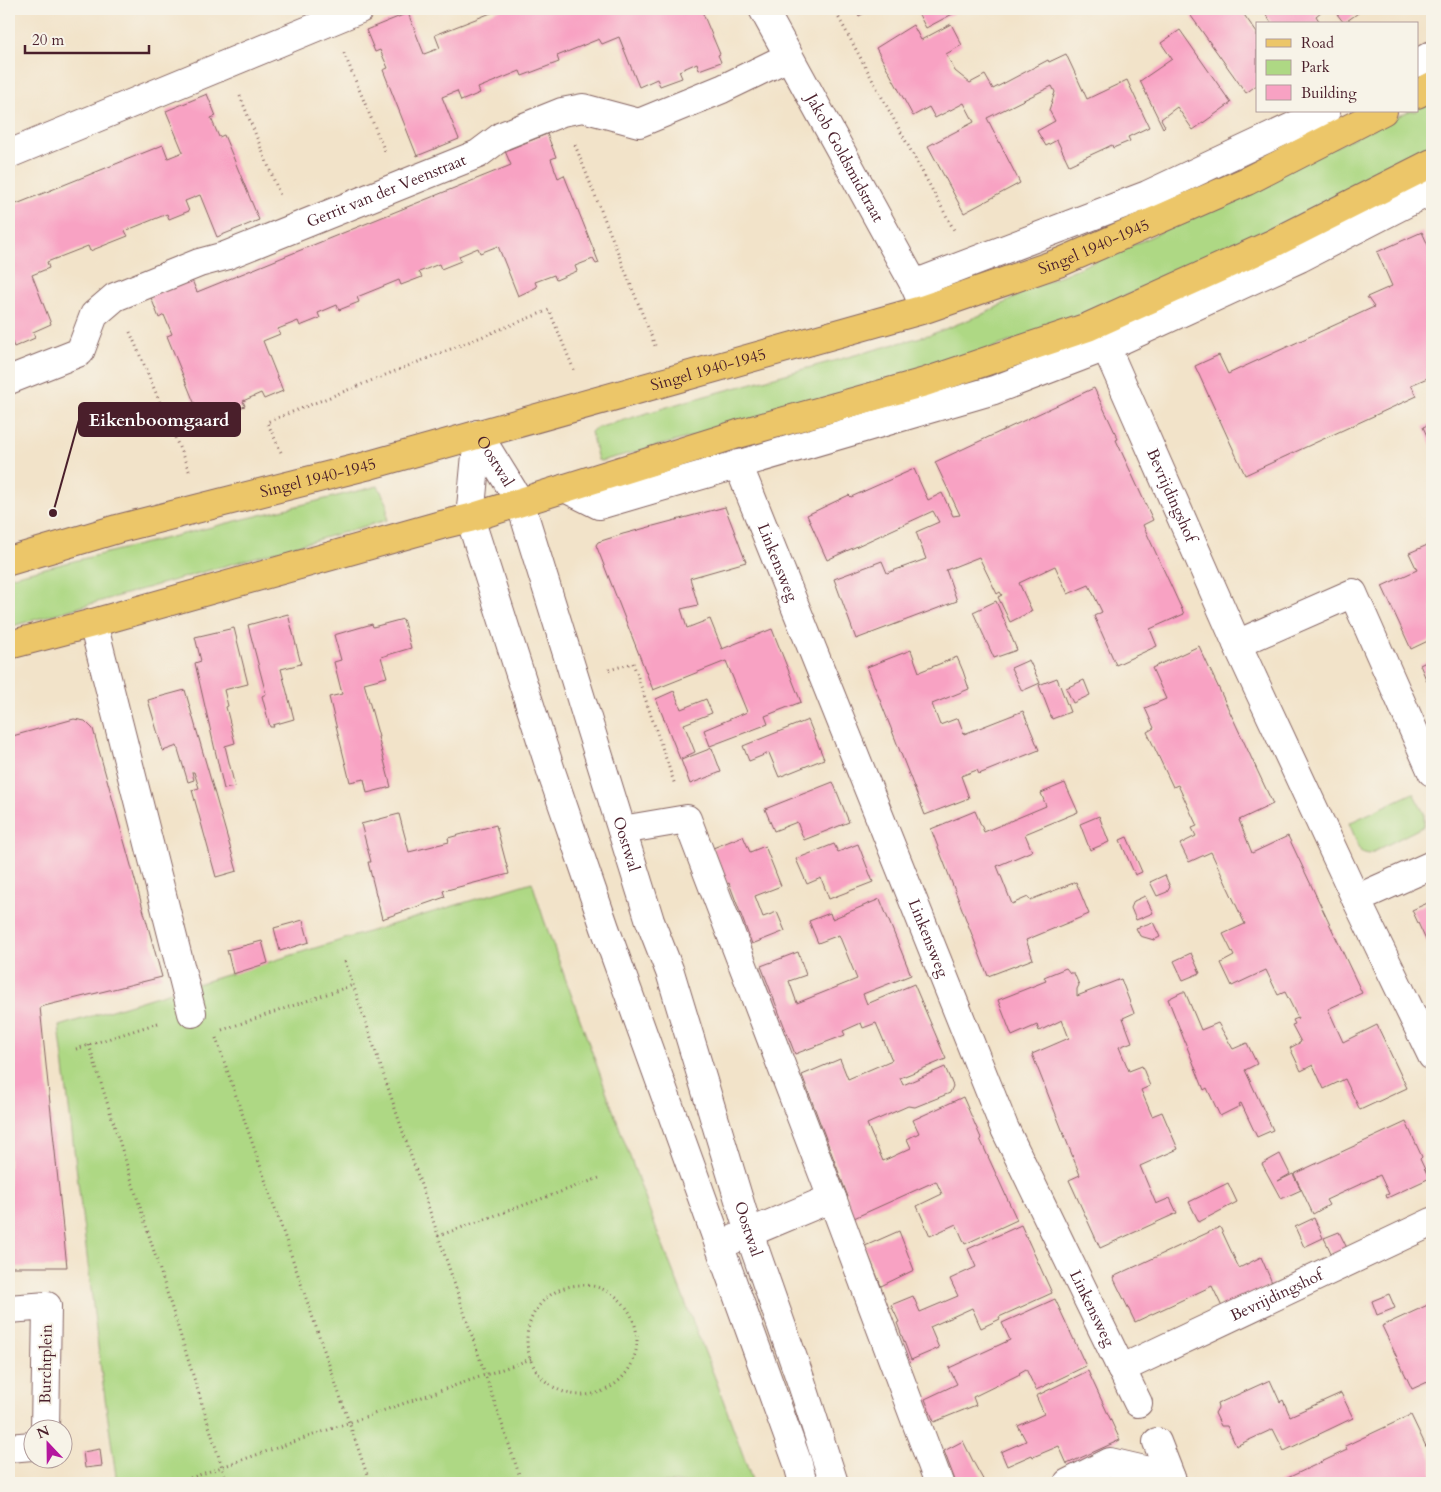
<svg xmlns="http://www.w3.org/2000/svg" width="1441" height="1492" font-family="Cardo,serif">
<rect width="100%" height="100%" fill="#f7f3e8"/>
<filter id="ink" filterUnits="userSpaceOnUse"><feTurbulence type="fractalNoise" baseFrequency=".02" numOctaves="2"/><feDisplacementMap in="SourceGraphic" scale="10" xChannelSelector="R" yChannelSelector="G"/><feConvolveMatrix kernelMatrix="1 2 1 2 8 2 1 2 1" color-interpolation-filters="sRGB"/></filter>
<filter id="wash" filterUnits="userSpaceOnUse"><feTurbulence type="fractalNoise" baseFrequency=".0096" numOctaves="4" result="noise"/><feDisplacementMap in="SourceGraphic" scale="20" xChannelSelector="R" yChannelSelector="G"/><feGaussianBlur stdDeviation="1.12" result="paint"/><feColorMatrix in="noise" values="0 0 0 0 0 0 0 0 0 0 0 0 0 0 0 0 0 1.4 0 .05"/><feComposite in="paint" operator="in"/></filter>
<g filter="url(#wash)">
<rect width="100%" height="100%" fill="#f2e3c9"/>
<g fill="#aed884" stroke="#7c7c58">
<polygon points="1432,99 1432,149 1272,231 1073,319 964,358 703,434 601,461 598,460 591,432 594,429 687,401 932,334 986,313 1034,287 1142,241 1409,111 1417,111 1417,107"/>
<polygon points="378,486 387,503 387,520 9,627 9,577"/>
<polygon points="1413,793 1424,813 1424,826 1369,854 1361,852 1349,823"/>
<polygon points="532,882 544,920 657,1231 717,1383 753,1483 117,1483 100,1363 59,1026"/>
</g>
<g id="blocks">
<g fill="#f8a2c3">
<polygon points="501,9 701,9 720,54 718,55 721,62 699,70 697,63 679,71 682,78 660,86 657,79 639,87 619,37 602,44 599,39 557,56 559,62 522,76 520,71 478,88 480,93 461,101 457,91 442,97 459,139 417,156 383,70 388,68 380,50 375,52 366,30 408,13 424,54 440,48 435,35"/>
<polygon points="855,9 872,9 859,16"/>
<polygon points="916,9 962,9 926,28"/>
<polygon points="1186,9 1240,9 1257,33 1257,85 1246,93"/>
<polygon points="1271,9 1320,9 1322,11 1316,16 1321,24 1272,24 1265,13"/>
<polygon points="1333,9 1364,9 1344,23"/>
<polygon points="951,24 962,45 946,54 955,71 970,83 985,75 993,89 1048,60 1049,62 1066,54 1087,99 1127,80 1149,127 1128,137 1130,141 1113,148 1112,145 1069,165 1057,140 1046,146 1037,131 1055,121 1049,110 1055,92 1052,86 987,118 1020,183 964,213 928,146 974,122 964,103 935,118 929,107 913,116 876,48 913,25 921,40"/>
<polygon points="1180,30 1231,103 1193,130 1177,107 1161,119 1165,126 1163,128 1140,81 1172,59 1161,43"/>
<polygon points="207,94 216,116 211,118 219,137 224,135 259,220 217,237 200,195 185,201 189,211 169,219 167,214 125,231 128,236 90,251 88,246 47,262 49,268 32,275 51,324 33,332 35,338 14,347 11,340 9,341 9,207 163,145 168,158 183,152 166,111"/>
<polygon points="547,134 556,157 551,159 558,178 564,175 599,263 596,264 593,259 575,266 577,271 556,280 554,275 535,282 537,287 518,296 498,246 480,253 478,248 459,256 461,261 441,269 439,264 419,272 422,277 401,285 399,280 357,297 359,302 339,310 337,305 318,313 320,318 300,326 298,321 278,329 280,334 263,341 283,391 264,399 261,393 243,401 245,406 202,422 167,336 172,334 164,315 159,318 150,295 191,278 197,292 511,165 505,151"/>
<polygon points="1422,232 1432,254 1432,376 1411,385 1417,396 1245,475 1195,366 1219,355 1228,374 1374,307 1367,297 1392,286 1377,252"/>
<polygon points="1094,388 1118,439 1116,440 1153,520 1143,525 1184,614 1150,629 1157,646 1116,665 1094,616 1102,612 1089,585 1068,594 1055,566 1019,583 1032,611 1010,622 998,597 1002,595 1000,592 997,594 979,557 946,570 957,601 856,639 834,579 882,561 887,573 926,559 916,532 939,522 933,511 827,560 807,515 849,495 851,497 914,469 928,500 942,493 953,516 960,515 935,462"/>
<polygon points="1432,423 1432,447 1423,427"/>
<polygon points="725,507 746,562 690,578 698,605 681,609 687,628 710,619 722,649 772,629 801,702 765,716 768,724 710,746 704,730 747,712 726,661 653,690 596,545 598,542 623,534"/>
<polygon points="1432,543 1432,639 1411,649 1382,586 1417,570 1409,553"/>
<polygon points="996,601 1017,650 994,658 973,612"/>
<polygon points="288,614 301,664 281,669 294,719 273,725 274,727 270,727 262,696 266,694 248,625"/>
<polygon points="403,619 411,648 381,657 387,677 364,683 379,737 378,737 391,787 367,793 364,779 350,782 329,697 342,694 334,662 341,660 334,635 372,624 373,627"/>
<polygon points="234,628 248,684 224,690 228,706 226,707 235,743 225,746 235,787 224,789 195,663 201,661 195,637"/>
<polygon points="1199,646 1273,804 1239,820 1252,853 1288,836 1362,993 1328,1009 1343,1042 1377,1025 1407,1088 1360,1110 1345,1079 1324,1089 1313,1065 1301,1071 1290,1048 1301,1042 1292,1025 1295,1024 1293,1020 1298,1018 1285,992 1278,995 1266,970 1232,986 1221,963 1234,956 1223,934 1245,924 1211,852 1189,862 1180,844 1196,836 1192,828 1197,826 1178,785 1173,787 1147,732 1154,728 1145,708 1166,699 1152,668"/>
<polygon points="911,650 919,672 957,657 963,671 969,689 932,704 940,725 958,718 964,734 1023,711 1039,750 979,774 977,770 961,776 969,798 925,815 867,667"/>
<polygon points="1432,659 1432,693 1420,665"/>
<polygon points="1029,660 1040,683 1022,691 1011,668"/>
<polygon points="1057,678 1070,712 1052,719 1039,685"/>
<polygon points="1084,680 1090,695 1073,703 1066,688"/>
<polygon points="185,690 237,871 216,877 192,790 199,788 194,772 192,772 194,780 188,782 177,746 163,751 148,700"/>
<polygon points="674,691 681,709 706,699 712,713 684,724 695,752 680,759 656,699"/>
<polygon points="74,719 85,721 93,729 162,977 40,1007 67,1267 9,1267 9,737"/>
<polygon points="808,720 824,759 779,777 769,753 749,761 743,746"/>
<polygon points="712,748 721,772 690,784 681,760"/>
<polygon points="833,782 849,822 804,840 797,822 774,831 765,809"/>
<polygon points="1065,783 1078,812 1025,834 1032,851 997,866 1012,904 1028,897 1030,900 1076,882 1089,914 1026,940 1033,959 988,976 931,829 975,811 984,832 1046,806 1041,793"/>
<polygon points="399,814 409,852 449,842 448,838 496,825 509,874 443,891 445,897 382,919 368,862 371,862 361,824"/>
<polygon points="1099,816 1109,842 1090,850 1080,824"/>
<polygon points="743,836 750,852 765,846 781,886 755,896 763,917 777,912 785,931 752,944 729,883 727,884 713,848"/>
<polygon points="1127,837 1142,872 1135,875 1120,840"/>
<polygon points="834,844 838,852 858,844 873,882 829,899 821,878 807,884 796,859"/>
<polygon points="1165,875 1170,887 1167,892 1157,896 1150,882"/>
<polygon points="1145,896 1153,913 1136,920 1131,908 1134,901"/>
<polygon points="880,899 911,975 863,994 867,1004 914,984 946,1059 900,1078 903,1085 945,1067 953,1086 950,1093 915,1107 908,1106 867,1124 883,1161 911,1148 907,1139 919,1133 913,1120 963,1097 981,1138 980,1139 1017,1220 965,1244 956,1224 930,1236 917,1206 942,1194 936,1181 854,1218 846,1198 848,1197 802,1075 840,1059 848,1079 892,1060 876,1023 863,1028 861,1023 843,1031 845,1035 795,1054 761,966 798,952 806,975 789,981 797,1003 857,979 839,935 818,943 809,921 830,913 832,919"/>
<polygon points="1432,901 1432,953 1412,910"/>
<polygon points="303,920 309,942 280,951 274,928"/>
<polygon points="1153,922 1160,937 1154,940 1140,936 1136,928"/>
<polygon points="262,941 268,963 233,974 227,950"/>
<polygon points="1191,953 1200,973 1183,980 1174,961"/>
<polygon points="1066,968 1070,973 1074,973 1079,985 1077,989 1077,996 1121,979 1134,1013 1123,1018 1132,1042 1119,1047 1129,1071 1142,1066 1150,1086 1141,1090 1152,1116 1162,1112 1178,1149 1140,1166 1156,1204 1170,1198 1177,1213 1100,1248 1069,1180 1080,1175 1032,1054 1069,1038 1062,1020 1039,1031 1037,1025 1012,1036 998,1000 1046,981 1044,977"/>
<polygon points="1182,992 1185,992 1201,1030 1218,1023 1233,1049 1247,1043 1257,1064 1245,1070 1273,1130 1257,1137 1241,1103 1239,1104 1240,1106 1220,1116 1207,1088 1204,1090 1168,999"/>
<polygon points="1406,1122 1422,1157 1420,1159 1428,1176 1431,1175 1432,1177 1387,1198 1386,1195 1389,1194 1380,1175 1326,1200 1329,1205 1313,1214 1294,1174"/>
<polygon points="1280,1154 1290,1174 1278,1181 1293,1174 1301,1190 1281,1199 1262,1164"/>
<polygon points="1228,1183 1237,1202 1199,1222 1189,1202"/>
<polygon points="1314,1218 1323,1238 1304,1247 1295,1227"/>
<polygon points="1021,1225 1052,1293 999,1317 1000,1319 981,1328 972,1308 930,1327 939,1348 911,1360 897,1323 899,1322 891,1305 913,1296 920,1312 958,1296 950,1279 976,1267 968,1249"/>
<polygon points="1220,1227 1239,1268 1261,1257 1273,1285 1223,1309 1212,1286 1135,1322 1113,1277"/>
<polygon points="899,1231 914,1270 881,1286 865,1246"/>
<polygon points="1339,1232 1348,1250 1333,1257 1324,1238"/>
<polygon points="1389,1294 1395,1308 1377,1315 1372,1301"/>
<polygon points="1055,1299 1086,1366 1036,1390 1026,1369 1019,1373 1020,1374 973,1397 976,1405 934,1422 925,1399 957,1384 949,1368 1010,1340 1002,1323"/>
<polygon points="1432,1303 1432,1380 1412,1389 1382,1326"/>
<polygon points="1088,1371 1120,1440 1067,1464 1059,1446 1033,1457 1032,1455 1007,1466 1001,1452 1026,1441 1018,1426 1044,1414 1036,1396"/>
<polygon points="1270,1380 1280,1402 1283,1400 1290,1416 1341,1393 1353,1418 1284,1451 1273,1429 1236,1446 1227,1426 1221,1426 1215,1413 1218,1408 1217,1404"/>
<polygon points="1411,1415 1432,1459 1432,1483 1277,1483 1347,1450 1345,1446"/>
<polygon points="963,1441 975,1465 985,1483 956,1483 944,1451"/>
<polygon points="100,1449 102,1466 85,1468 83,1452"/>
</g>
</g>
</g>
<g filter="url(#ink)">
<use href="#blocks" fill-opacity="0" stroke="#856462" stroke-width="1"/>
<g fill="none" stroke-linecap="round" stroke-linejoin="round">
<defs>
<g id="minor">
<path id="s1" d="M763 9 914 284 921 300"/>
<polyline points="1417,63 1432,55"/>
<polyline points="9,154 360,9"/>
<polyline points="914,284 1147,195 1326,111"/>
<path id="s2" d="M1106 347 1237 644 1356 899 1432 1056"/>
<path id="s3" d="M9 380 80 352 94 315 115 297 199 263 225 256 478 154 502 136 562 112 583 108 639 123 722 89 788 57"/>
<path id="s4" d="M478 434 520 502 650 921 670 972 749 1233 801 1381 834 1483"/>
<polyline points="478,434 470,518 552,774 605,928 798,1464 803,1483"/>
<path id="s5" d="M738 464 1004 1127 1138 1403"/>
<polyline points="565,488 599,505 994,390 1106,347 1300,258 1432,190"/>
<polyline points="93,623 192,1013"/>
<polyline points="1237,644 1353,593 1432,772"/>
<polyline points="622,830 687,819 832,1198 939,1483"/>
<polyline points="1356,899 1432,865"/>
<polyline points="732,1240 832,1198"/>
<polyline points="9,1309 47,1306 45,1430"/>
<path id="s6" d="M1121 1369 1432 1222"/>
<polyline points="1157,1442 1173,1483"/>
<polyline points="9,1448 32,1446"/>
<polyline points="1068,1483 1110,1462 1170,1476"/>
</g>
<g id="major">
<polyline points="1417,94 1432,86"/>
<path id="s7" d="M9 561 117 529 366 466 925 309 1061 262 1247 181 1383 111"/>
<polyline points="9,645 93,623 441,525 470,518 738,434 925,382 1088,327 1272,244 1432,163"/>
</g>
</defs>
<use href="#minor" stroke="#856462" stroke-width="30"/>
<use href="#major" stroke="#856462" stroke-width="30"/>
<g stroke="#856462" stroke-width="3" stroke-dasharray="1 4" stroke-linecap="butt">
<polyline points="834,9 954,230"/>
<polyline points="344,53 386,154"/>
<polyline points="240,96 280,195"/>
<polyline points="575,145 656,348"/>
<polyline points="130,332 190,473"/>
<polyline points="281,452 267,422 549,310 574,370"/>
<polyline points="609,670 633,663 675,785"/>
<polyline points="345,961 522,1483"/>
<polyline points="222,1030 353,985"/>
<polyline points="216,1038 370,1483"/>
<polyline points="89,1045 227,1483"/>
<polyline points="76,1049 158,1023"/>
<polyline points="438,1236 602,1177"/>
<circle cx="582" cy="1340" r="55"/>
<polyline points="176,1483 531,1359"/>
</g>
<use href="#minor" stroke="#fff" stroke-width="28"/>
<use href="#major" stroke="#ecc669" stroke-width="28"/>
</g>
</g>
<g text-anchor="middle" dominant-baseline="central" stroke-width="4" stroke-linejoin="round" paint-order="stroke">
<g font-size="16" fill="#4a1f2b" stroke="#f7f3e8">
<text stroke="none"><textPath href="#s1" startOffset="170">Jakob Goldsmidstraat</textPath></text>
<text stroke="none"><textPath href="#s3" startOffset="435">Gerrit van der Veenstraat</textPath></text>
<text stroke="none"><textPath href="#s7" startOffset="1130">Singel 1940-1945</textPath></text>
<text stroke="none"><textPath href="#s7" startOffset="725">Singel 1940-1945</textPath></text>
<text stroke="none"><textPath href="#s4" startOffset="32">Oostwal</textPath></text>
<text stroke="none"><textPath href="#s7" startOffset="320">Singel 1940-1945</textPath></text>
<text stroke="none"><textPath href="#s2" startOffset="162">Bevrijdingshof</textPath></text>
<text stroke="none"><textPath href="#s5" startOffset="106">Linkensweg</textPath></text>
<text stroke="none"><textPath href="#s4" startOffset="438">Oostwal</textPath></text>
<text stroke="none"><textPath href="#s5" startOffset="511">Linkensweg</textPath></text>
<text stroke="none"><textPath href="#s4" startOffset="842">Oostwal</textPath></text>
<text stroke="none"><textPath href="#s6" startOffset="172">Bevrijdingshof</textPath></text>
<text stroke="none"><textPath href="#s5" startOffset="916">Linkensweg</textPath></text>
<text transform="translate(46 1364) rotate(-89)">Burchtplein</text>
</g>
</g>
<path fill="none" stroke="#4a1f2b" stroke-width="2" d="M53 513L79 420"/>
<circle fill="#4a1f2b" stroke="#f7f3e8" stroke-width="2" cx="53" cy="513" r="5"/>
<rect fill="#4a1f2b" stroke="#4a1f2b" stroke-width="2" x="79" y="403" width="161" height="33" rx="5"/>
<g font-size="18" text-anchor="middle" font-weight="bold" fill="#fff">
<text x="159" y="426">Eikenboomgaard</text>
</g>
<rect width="1441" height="1492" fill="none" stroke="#f7f3e8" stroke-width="30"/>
<rect x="1256" y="22" width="162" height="90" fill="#f7f3e8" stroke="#b29e9c"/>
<rect x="1266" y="39" width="25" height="8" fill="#ecc669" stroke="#b29e9c"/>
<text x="1301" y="48" font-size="15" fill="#4a1f2b">Road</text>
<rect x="1266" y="60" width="25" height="15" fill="#aed884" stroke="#b29e9c"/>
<text x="1301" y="72" font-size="15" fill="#4a1f2b">Park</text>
<rect x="1266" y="85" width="25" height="15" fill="#f8a2c3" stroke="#b29e9c"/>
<text x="1301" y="98" font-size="15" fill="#4a1f2b">Building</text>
<g transform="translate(48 1444) rotate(338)"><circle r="24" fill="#f7f3e8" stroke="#b29e9c"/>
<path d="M0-4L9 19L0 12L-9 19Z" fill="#b5179e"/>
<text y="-8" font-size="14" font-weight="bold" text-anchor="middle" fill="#4a1f2b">N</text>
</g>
<path d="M25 45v8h124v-8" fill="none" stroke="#4a1f2b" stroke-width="2.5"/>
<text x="32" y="45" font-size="15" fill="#4a1f2b" stroke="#f7f3e8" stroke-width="4" paint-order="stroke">20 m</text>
</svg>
